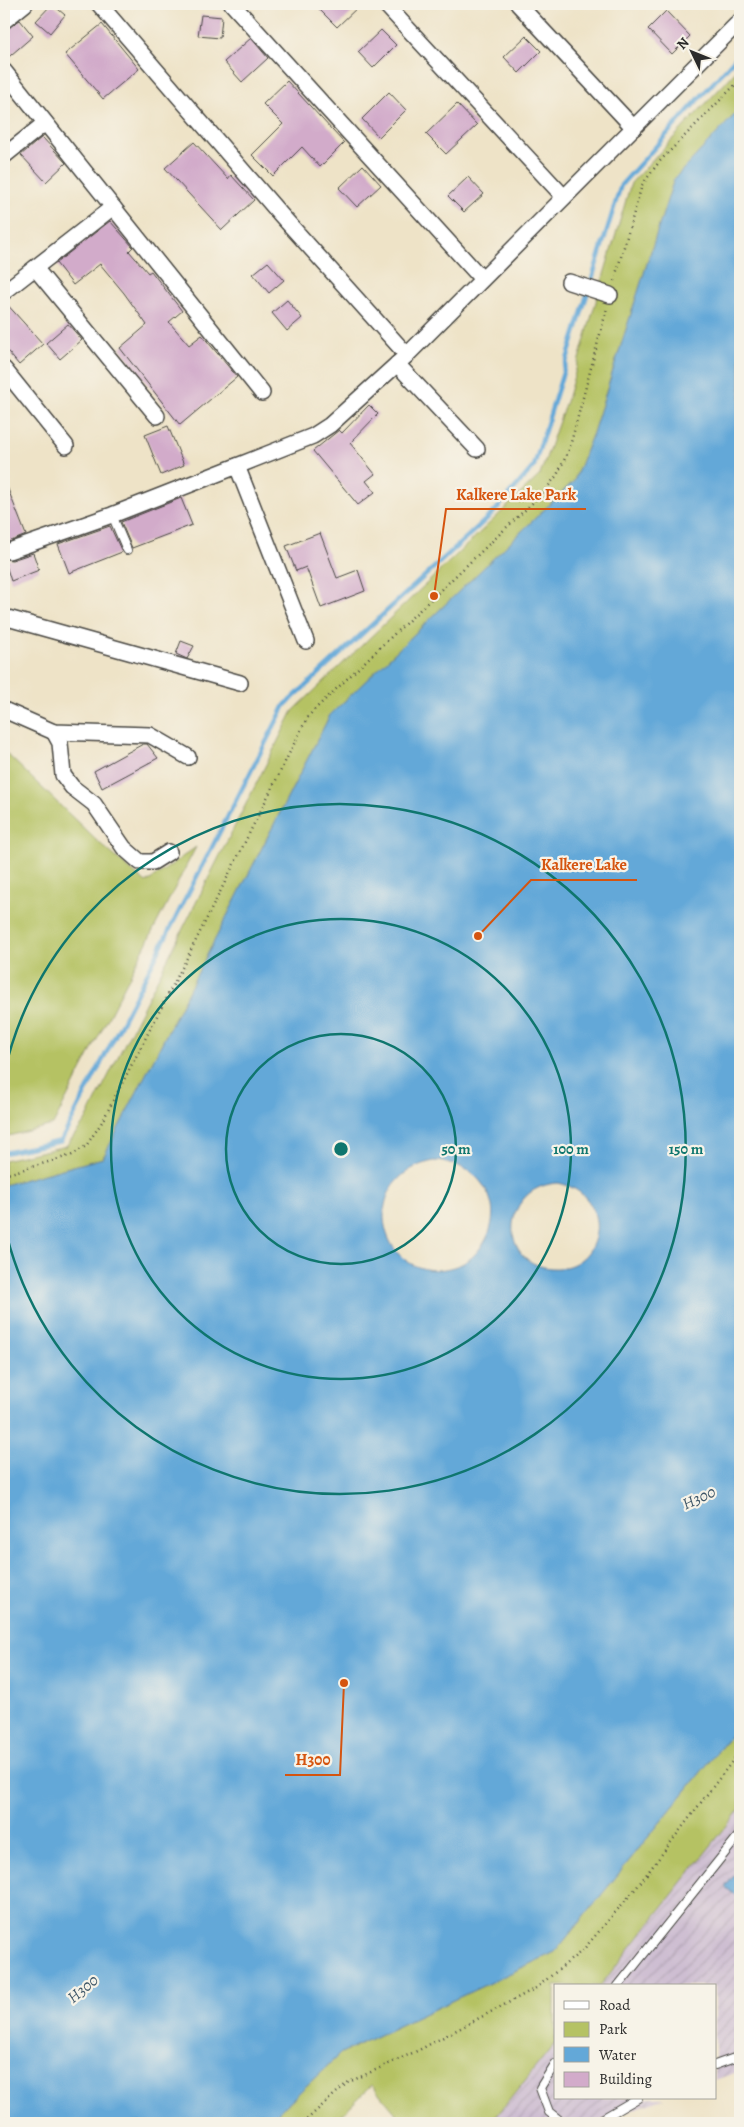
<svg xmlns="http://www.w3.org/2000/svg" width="744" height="2127" font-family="Alegreya,serif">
<defs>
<pattern id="industrial-furrows" width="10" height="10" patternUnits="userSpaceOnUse" patternTransform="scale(1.25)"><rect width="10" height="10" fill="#cebed2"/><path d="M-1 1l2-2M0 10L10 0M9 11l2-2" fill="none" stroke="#b1a3b4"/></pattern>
</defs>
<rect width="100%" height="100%" fill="#f7f3e8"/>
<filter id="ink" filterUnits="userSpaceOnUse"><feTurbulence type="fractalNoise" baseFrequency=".02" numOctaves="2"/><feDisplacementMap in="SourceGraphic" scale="10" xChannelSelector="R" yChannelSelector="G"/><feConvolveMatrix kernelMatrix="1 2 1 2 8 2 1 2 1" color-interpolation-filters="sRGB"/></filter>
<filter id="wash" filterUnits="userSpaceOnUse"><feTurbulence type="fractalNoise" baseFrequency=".0096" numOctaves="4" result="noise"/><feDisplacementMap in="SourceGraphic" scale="20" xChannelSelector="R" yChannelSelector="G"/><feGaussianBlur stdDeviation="1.12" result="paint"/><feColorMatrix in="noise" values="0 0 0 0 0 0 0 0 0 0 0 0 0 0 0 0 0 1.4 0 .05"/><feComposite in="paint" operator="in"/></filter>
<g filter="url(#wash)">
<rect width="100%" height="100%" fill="#eee3c7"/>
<g fill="url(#industrial-furrows)">
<polygon points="740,1809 740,2071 715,2080 715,1986 600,1986"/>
<polygon points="555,2043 555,2098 665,2098 596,2123 491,2123"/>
</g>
<g fill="#b5c264" stroke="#707648">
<polygon points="740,67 740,109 674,179 593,433 574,481 330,715 103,1158 4,1185 4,1160 66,1146 86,1120 293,711 540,475 569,393 631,183"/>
<polygon points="4,751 96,840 146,883 196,847 53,1125 4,1137"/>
<polygon points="740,1724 740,1809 600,1986 555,1986 555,2043 491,2123 404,2123 372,2085 333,2123 267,2123 341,2053 555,1952"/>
</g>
<g fill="#63a8d8" stroke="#476a82" fill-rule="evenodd">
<path d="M740 109V1724L555 1952 341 2053 267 2123H4V1185L103 1158 330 715 574 481 593 433 674 179ZM434 1161C462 1162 486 1177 492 1206 495 1224 487 1242 475 1254 467 1263 456 1267 445 1269 378 1280 355 1176 434 1161ZM558 1183C615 1194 605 1272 551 1268 497 1264 501 1186 558 1183Z"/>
<polygon points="740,1868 740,1899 725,1887"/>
</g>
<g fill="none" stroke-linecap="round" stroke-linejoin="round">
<polyline stroke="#63a8d8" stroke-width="4.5" points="4,1153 61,1141 285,705 494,512 534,466 621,185 740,53"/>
</g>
<g id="blocks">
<g fill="#d2abca">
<polygon points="52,4 65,15 50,33 36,21"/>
<polygon points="314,4 361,4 337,27"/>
<polygon points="666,11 690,36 672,54 648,29"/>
<polygon points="201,15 222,17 220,38 198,36"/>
<polygon points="20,20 33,36 4,61 4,30"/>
<polygon points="102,24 139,69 103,99 65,54"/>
<polygon points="381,30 396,45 373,68 358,52"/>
<polygon points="526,36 541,51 519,73 504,57"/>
<polygon points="251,38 268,58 242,82 224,62"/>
<polygon points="287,81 344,143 320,167 302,147 273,176 252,155 283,124 263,104"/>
<polygon points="389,92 406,110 379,137 362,119"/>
<polygon points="457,104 477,125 446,154 426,134"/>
<polygon points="42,137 66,163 46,182 21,155"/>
<polygon points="194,142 228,179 231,175 254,200 222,230 165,168"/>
<polygon points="363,165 381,185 357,207 339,188"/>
<polygon points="468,177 484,194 464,212 448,196"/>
<polygon points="110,221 133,247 129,251 148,273 151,271 182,311 169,322 189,345 202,335 237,377 180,425 120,348 147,325 124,293 100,264 73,285 56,263"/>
<polygon points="268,262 284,280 269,293 253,274"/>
<polygon points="287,300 302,318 287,331 272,313"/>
<polygon points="4,301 43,344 19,365 4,347"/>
<polygon points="68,324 82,340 60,359 46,343"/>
<polygon points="369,405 378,414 350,443 375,474 366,481 375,492 358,505 313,451 339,430 342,433"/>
<polygon points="168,426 184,465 161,475 145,435"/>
<polygon points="4,479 26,535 4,544"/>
<polygon points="181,498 192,525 132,548 121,522"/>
<polygon points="110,526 122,552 69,573 58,544"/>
<polygon points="320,533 337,578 358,570 365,591 321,608 306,567 296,571 286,546"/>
<polygon points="33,553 39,570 11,581 4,559 12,560"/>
<polygon points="181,641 194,646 187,659 176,654"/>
<polygon points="143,744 147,744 158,758 102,788 94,771"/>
</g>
</g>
</g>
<g filter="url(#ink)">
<use href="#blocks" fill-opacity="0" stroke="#484742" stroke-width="1"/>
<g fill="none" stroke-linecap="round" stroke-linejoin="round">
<defs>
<g id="service">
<polyline points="112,515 127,550"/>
<polyline points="618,1986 740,1834"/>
<polyline points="555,2064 540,2088 549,2112 563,2123"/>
<polyline points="715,2065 740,2056"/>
<polyline points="595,2123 638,2098"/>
</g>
<g id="minor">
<polyline points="99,4 281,215 407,355"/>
<polyline points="232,4 482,279"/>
<polyline points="385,4 564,197"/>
<polyline points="518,4 634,128"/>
<polyline points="4,21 25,4"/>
<polyline points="4,71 262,393"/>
<polyline points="4,156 45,123"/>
<polyline points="35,268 157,416"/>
<polyline points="569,282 610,295"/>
<polyline points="4,292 113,207"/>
<polyline points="397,364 477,449"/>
<polyline points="4,369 66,446"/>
<polyline points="237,466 306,641"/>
<polyline points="9,551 112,515 237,466 313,436 330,425 407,355 740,21"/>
<polyline points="4,617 240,683"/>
<polyline points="4,710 54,732 150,735 188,757"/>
<polyline points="54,732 60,743 63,775 72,787 94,804 124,848 140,862 153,862 169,852"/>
</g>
</defs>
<use href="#service" stroke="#484742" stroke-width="10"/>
<use href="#minor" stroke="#484742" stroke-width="18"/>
<g stroke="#484742" stroke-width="2.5" stroke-dasharray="1 4" stroke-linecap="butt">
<polyline points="614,281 642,185 659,162 740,80"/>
<polyline points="4,1175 72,1155 86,1146 102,1122 185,962 306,720 312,712 544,492 557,475 569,450 607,308"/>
<polyline points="303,2123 347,2083 419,2050 536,1988 583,1950 637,1887 740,1751"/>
</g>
<use href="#service" stroke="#fff" stroke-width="8"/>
<use href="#minor" stroke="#fff" stroke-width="15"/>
</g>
</g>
<g fill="none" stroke="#0f766e" stroke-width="2.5">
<circle cx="341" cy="1149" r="115"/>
<circle cx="341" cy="1149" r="230"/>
<path d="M4 1074A345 345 0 1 1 4 1224"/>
</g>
<g text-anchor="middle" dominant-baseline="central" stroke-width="4.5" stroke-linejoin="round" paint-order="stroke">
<g font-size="16" font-style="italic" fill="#3f5768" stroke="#f7f3e8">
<text transform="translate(699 1498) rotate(-25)">H300</text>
<text transform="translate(83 1989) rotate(-40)">H300</text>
</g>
</g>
<circle cx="341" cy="1149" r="8" fill="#0f766e" stroke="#f7f3e8" stroke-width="2.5"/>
<g font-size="15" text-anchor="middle" font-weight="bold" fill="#0f766e" stroke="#f7f3e8" stroke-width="4.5" stroke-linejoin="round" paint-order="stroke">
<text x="456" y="1154">50 m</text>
<text x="571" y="1154">100 m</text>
<text x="686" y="1154">150 m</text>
</g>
<path fill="none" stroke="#d5540f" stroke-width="2" d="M434 596L446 509H586M478 936L531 880H637M344 1683L340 1775H285"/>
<g fill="#d5540f" stroke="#f7f3e8" stroke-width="2">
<circle cx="434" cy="596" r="5"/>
<circle cx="478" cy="936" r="5"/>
<circle cx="344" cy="1683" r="5"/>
</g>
<g font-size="16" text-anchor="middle" font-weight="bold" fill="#d5540f" stroke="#f7f3e8" stroke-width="4.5" stroke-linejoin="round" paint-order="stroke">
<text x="516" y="500">Kalkere Lake Park</text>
<text x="584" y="870">Kalkere Lake</text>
<text x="313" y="1765">H300</text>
</g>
<rect width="744" height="2127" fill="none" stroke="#f7f3e8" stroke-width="20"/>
<rect x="554" y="1984" width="162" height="115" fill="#f7f3e8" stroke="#a5a39c"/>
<rect x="564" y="2001" width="25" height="8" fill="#ffffff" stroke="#a5a39c"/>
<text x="599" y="2010" font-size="15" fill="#2b2b2b">Road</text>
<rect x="564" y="2022" width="25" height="15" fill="#b5c264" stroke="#a5a39c"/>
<text x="599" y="2034" font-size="15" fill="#2b2b2b">Park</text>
<rect x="564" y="2047" width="25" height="15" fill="#63a8d8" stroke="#a5a39c"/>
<text x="599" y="2060" font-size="15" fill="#2b2b2b">Water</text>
<rect x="564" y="2072" width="25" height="15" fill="#d2abca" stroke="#a5a39c"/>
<text x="599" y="2084" font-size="15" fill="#2b2b2b">Building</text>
<g transform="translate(692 52) rotate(313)" stroke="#f7f3e8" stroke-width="4" paint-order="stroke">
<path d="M0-4L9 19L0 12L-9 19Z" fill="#2b2b2b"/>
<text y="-8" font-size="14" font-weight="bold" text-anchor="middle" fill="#2b2b2b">N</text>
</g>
</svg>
